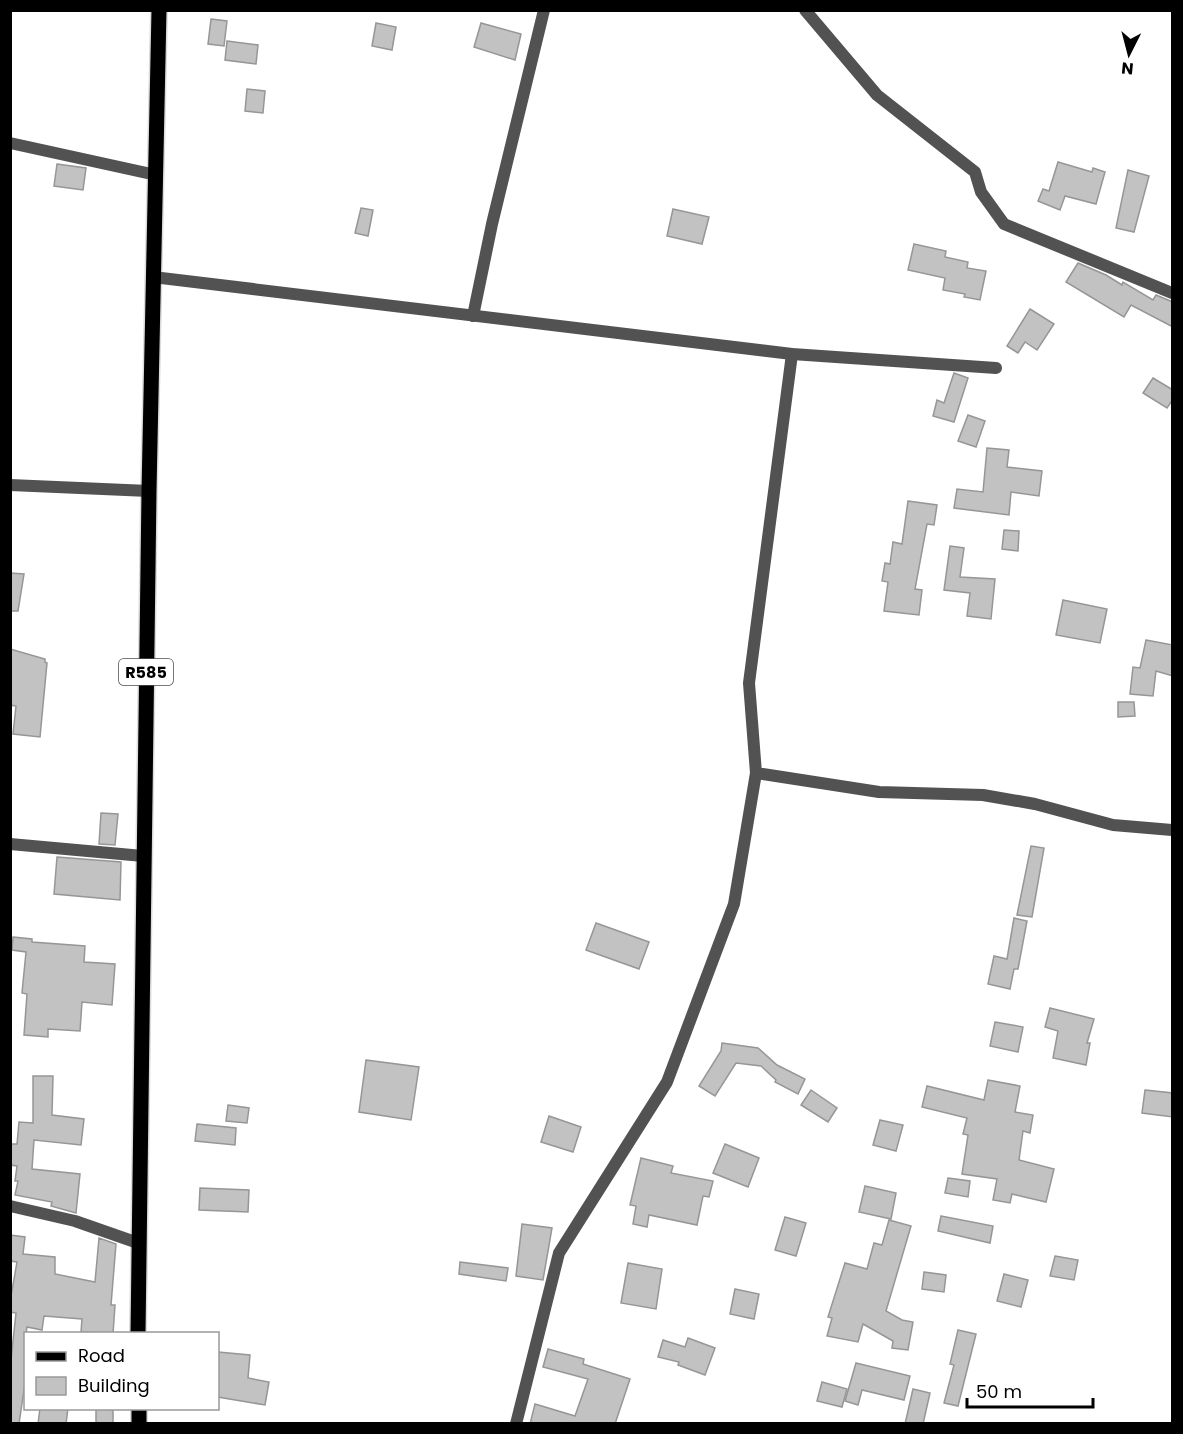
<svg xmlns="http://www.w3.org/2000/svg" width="1183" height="1434" font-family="Poppins,sans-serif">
<rect width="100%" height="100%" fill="#fff"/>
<g fill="#c2c2c2" stroke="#969696" stroke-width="1.5">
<polygon points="211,19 227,21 224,46 208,44"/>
<polygon points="376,23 396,27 392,50 372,46"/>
<polygon points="481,23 521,34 515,60 474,47"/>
<polygon points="227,41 258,45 256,64 225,60"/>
<polygon points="247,89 265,91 263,113 245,111"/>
<polygon points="1058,162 1092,172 1093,168 1105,172 1096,204 1065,196 1060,210 1038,201 1043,189 1049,191"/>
<polygon points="57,164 86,168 83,190 54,186"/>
<polygon points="1128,170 1149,176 1134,232 1116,228"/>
<polygon points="361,208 373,210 368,236 355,233"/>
<polygon points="673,209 709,217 702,244 667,236"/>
<polygon points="914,244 946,251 945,257 968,262 967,268 986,271 980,300 964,297 965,294 943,290 945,278 908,270"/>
<polygon points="1078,263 1106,275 1122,285 1123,282 1153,300 1156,295 1173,302 1173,327 1131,305 1124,317 1066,282"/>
<polygon points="1030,309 1054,324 1037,350 1025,342 1018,353 1007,346"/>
<polygon points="954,373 968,378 954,422 933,416 937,400 944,403"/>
<polygon points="1153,378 1173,390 1173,399 1167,408 1143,393"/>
<polygon points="968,415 985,421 976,447 958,441"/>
<polygon points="987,448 1009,450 1007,467 1042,471 1039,496 1011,492 1009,515 954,508 957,489 983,492"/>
<polygon points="908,501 937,505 934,525 927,524 915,589 922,590 919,615 884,611 888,582 882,581 885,563 890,564 893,542 902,544"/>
<polygon points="1004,530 1019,531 1018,551 1002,549"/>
<polygon points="950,546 964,548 960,577 995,579 991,619 967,616 970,593 944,590"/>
<polygon points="10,573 24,574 18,611 10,611"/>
<polygon points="1063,600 1107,609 1100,643 1056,635"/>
<polygon points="1146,640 1173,645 1173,676 1156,671 1153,696 1130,694 1133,667 1140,668"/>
<polygon points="10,649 45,659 45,662 47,663 40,737 13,734 16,706 10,705"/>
<polygon points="1118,702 1134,702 1135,716 1118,717"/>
<polygon points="101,813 118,814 115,845 99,844"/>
<polygon points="1031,846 1044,848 1032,917 1017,915"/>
<polygon points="57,857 121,862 120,900 54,894"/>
<polygon points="1014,918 1027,921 1018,969 1014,969 1010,989 988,984 994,956 1007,959"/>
<polygon points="596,923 649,942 639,969 586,950"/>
<polygon points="13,937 32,939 32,942 85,946 84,962 115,964 112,1005 82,1002 80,1031 48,1029 48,1037 24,1035 27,994 22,993 26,952 12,950"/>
<polygon points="1050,1008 1094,1019 1087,1043 1090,1043 1086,1065 1053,1058 1058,1031 1045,1027"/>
<polygon points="995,1022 1023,1027 1018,1052 990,1046"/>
<polygon points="722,1043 758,1048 777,1065 805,1079 798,1094 775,1082 776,1080 761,1066 736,1063 715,1096 699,1086 721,1051"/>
<polygon points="366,1060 419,1067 411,1120 359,1112"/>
<polygon points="33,1076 53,1076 52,1115 84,1119 81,1145 34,1140 32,1169 80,1174 76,1213 51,1206 52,1202 15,1195 18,1181 15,1181 17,1166 10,1165 10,1144 17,1144 19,1122 33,1123"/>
<polygon points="988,1080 1020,1086 1015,1112 1033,1115 1030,1133 1023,1131 1019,1160 1054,1169 1046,1202 1012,1194 1010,1203 993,1200 997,1179 962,1174 968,1135 963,1134 967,1118 922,1107 927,1086 984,1100"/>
<polygon points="811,1090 837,1108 828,1122 801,1105"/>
<polygon points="1145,1090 1173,1093 1173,1117 1142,1113"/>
<polygon points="228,1105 249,1108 247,1123 226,1121"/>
<polygon points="549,1116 581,1127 573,1152 541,1142"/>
<polygon points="880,1120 903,1125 896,1151 873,1145"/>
<polygon points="197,1124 236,1128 235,1145 195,1141"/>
<polygon points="725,1144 759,1158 748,1187 713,1173"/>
<polygon points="641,1158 673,1166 671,1173 713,1181 709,1197 703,1196 697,1225 649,1215 647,1227 633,1224 636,1206 630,1205"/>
<polygon points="948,1178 970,1181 968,1197 945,1193"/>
<polygon points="865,1186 896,1193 891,1219 859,1212"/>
<polygon points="200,1188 249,1190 248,1212 199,1210"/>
<polygon points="941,1216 993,1226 990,1243 938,1231"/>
<polygon points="785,1217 806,1223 796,1256 775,1250"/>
<polygon points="889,1220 911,1226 886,1311 902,1320 913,1322 908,1350 892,1348 893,1341 863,1324 858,1342 827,1336 832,1318 828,1317 845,1263 867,1269 874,1243 882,1245"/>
<polygon points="522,1224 552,1228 543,1280 516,1276"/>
<polygon points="10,1235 25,1237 23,1254 55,1257 55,1274 95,1282 99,1238 116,1244 111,1305 115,1305 113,1334 81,1332 82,1319 44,1316 42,1330 27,1327 26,1334 26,1376 19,1424 10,1424 10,1369 16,1313 10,1312 10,1302 17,1262 10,1261"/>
<polygon points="1055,1256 1078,1260 1074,1280 1050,1276"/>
<polygon points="460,1262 508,1268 506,1281 459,1274"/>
<polygon points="628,1263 662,1269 656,1309 621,1303"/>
<polygon points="924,1272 946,1275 944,1292 922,1289"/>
<polygon points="1004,1274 1028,1280 1021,1307 997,1301"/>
<polygon points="735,1289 759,1294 754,1319 730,1314"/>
<polygon points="958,1330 976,1334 958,1406 944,1403 954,1365 950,1364"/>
<polygon points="688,1338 715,1348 705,1375 678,1365 679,1362 658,1357 663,1340 685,1347"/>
<polygon points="548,1349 584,1359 583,1364 630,1379 615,1424 530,1424 535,1404 575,1416 588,1379 543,1367"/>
<polygon points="218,1352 250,1355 248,1378 269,1382 265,1405 218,1397"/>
<polygon points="856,1363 910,1376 904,1400 862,1390 858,1405 845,1401"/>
<polygon points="822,1382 847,1389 842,1407 817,1401"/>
<polygon points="913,1389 930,1393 923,1424 905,1424"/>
<polygon points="40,1408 68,1408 66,1424 38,1424"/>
<polygon points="96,1408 113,1410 113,1424 96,1424"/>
</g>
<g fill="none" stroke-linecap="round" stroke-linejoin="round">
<defs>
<g id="primary">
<polyline points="138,1334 149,491 159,10"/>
<polyline points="139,1408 139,1424"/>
</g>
</defs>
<use href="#primary" stroke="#dbdbdb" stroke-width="18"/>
<g stroke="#525252" stroke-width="12">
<polyline points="805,10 877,95 975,172 981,192 1004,224 1172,293"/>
<polyline points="10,143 156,175"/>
<polyline points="153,277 792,354 996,368"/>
<polyline points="473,316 492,224 544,10"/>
<polyline points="792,354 749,683 756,773 879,792 983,795 1035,804 1113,825 1172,830"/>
<polyline points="10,485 149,491"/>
<polyline points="10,844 143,856"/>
<polyline points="10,1206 75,1221 138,1243"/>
<polyline points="516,1424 559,1253 667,1082 734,904 756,773"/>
</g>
<use href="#primary" stroke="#000" stroke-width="15"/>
</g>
<g text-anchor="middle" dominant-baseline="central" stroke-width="4.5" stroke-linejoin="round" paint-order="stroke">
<rect fill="#fff" stroke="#4c4c4c" stroke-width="1.5" x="119" y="659" width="54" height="26" rx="4.5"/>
<g font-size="16" font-weight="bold" fill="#000">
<text x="146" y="672">R585</text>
</g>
</g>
<rect width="1183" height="1434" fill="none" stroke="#000000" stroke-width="24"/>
<rect x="24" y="1332" width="195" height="78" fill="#ffffff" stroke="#999999" stroke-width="1.5"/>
<rect x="36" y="1352" width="30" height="9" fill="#000000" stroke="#999999" stroke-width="1.5"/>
<text x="78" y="1362" font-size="18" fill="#000000">Road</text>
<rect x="36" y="1377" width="30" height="18" fill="#c2c2c2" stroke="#999999" stroke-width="1.5"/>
<text x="78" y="1392" font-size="18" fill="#000000">Building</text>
<g transform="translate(1129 54) rotate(186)" stroke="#ffffff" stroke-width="4.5" paint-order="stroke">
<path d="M0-4.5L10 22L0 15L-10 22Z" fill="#000000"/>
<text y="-9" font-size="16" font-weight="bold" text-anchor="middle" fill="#000000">N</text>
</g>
<path d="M967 1398v9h126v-9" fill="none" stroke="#000000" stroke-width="3"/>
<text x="976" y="1398" font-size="18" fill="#000000" stroke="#ffffff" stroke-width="4.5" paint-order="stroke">50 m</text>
</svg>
